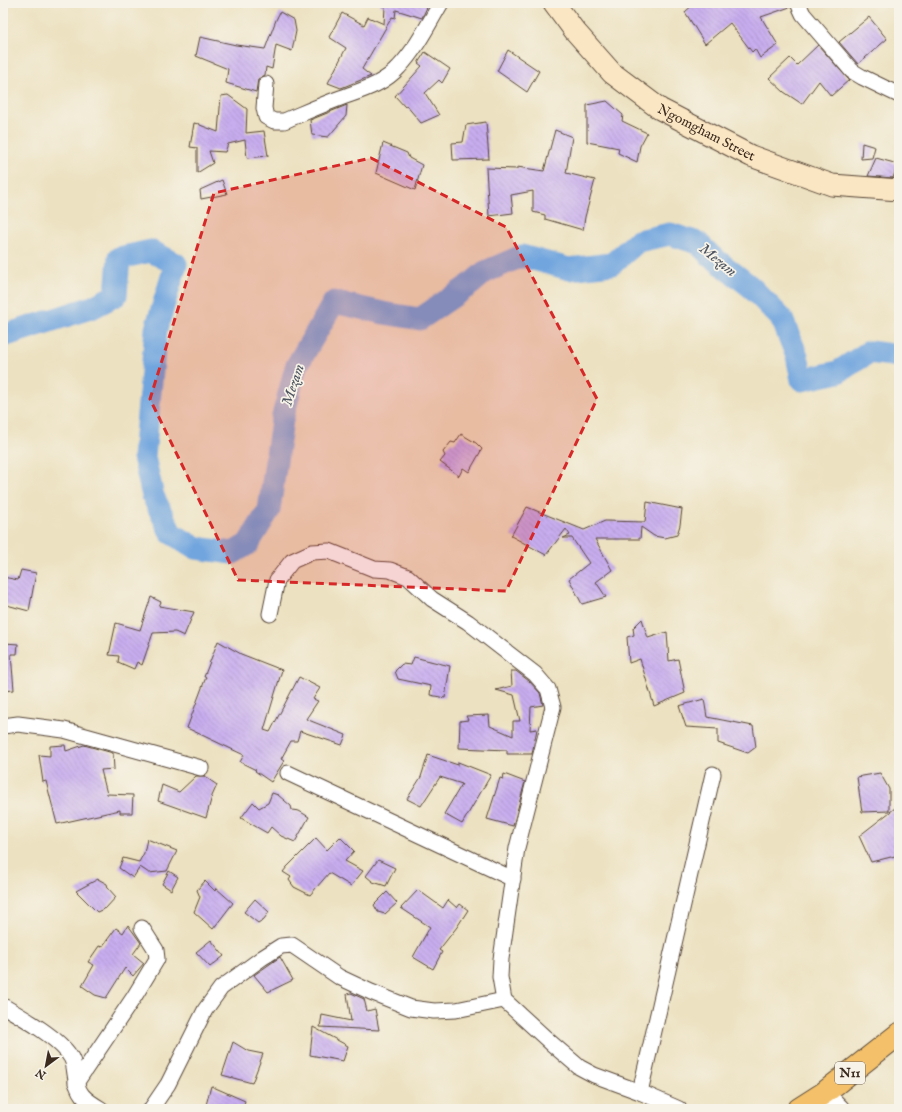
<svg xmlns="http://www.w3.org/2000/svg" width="902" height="1112" font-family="'IM FELL English',serif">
<defs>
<pattern id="building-back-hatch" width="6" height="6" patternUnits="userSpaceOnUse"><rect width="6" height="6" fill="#c8adef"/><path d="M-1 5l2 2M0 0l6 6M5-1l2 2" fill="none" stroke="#a48dc1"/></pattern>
</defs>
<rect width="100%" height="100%" fill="#f7f3e8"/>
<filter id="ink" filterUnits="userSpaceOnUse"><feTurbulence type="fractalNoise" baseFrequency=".025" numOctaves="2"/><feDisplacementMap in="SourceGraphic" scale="8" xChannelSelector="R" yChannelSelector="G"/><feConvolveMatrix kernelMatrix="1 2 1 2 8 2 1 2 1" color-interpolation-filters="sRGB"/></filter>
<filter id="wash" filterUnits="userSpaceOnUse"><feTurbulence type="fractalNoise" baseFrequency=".012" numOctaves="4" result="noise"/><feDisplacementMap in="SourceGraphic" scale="16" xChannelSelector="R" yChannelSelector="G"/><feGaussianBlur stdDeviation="0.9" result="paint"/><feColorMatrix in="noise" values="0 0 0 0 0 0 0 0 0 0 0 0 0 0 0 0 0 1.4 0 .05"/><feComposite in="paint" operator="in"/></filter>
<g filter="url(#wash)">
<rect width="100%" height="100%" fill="#ece1c0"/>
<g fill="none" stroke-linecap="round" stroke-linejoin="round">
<polyline stroke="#71a5de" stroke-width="23" points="3,335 3,336 93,307 116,295 119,258 151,251 176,264 156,329 144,457 153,496 171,533 196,548 233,553 248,544 269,510 282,420 296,367 334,302 383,313 420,319 471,284 485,272 522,256 569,269 612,264 638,241 670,234 698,243 710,255 751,287 782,319 797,356 802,380 838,372 869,352 899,356"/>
</g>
<g id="blocks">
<g fill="url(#building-back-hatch)">
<polygon points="381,3 429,3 422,18 396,10 395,18 392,17 362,69 371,76 341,88 328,83 346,48 329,37 342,13 364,25 368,17 384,24 385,7 380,5"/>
<polygon points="695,3 789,3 790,7 761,17 778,45 760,58 755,49 752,52 730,23 705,44 685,12"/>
<polygon points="280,12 294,20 296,31 292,51 276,45 272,69 266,67 265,75 258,79 256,92 226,83 228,69 196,56 200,37 236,45 265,49 276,20"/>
<polygon points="869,17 887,39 858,64 839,42"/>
<polygon points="818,45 849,80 831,96 819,81 802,104 784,92 769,78 790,58 797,65"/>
<polygon points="508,50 539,71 527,92 497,71"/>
<polygon points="425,52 450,69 442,83 439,80 425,93 439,115 421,123 406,105 405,107 395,96 422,66 418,63"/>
<polygon points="228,95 247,109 246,133 264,131 268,156 247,158 245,140 228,144 225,152 209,151 213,163 197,173 197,148 190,147 194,123 198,124 199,123 200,125 218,132 221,96"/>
<polygon points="607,101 623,115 622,121 647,133 640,146 637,162 618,153 619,148 587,142 587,105"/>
<polygon points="347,105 346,116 328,137 312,135 310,120"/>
<polygon points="486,122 489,159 453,160 452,143 463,142 466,125"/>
<polygon points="555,130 572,137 566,173 595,180 585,217 583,230 545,219 545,215 533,212 533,191 511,195 513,213 489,216 486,168 517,169 517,167 544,171"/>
<polygon points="383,143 407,153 409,158 422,165 415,190 376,173"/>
<polygon points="862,143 875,147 872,158 861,159"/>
<polygon points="876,158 898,164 893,178 868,176"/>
<polygon points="222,180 227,194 201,199 200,190"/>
<polygon points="461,434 476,443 482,449 469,472 463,468 459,476 440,462 445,456 443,452 451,442 455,443"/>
<polygon points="647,502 682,509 680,525 677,535 665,538 654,536 641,527 640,539 595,539 612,570 596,582 606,597 582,604 569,579 589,563 572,538 563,538 570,535 566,529 546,555 511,536 527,507 584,530 605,521 645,522"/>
<polygon points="21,570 36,573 29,611 3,604 3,577 18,580"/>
<polygon points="151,597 161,602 159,606 194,612 184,636 175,632 153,633 142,665 137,662 134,669 118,662 119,656 109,655 116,623 140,630"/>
<polygon points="642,619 648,638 667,632 669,661 678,659 685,693 654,706 640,659 629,663 627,637 634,635 633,628"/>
<polygon points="218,641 241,654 282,670 264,730 270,732 299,677 320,688 313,699 318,701 306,719 346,735 342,745 300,731 297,741 291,741 281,759 284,761 271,782 255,771 256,770 240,762 244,755 187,728 206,677 204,677"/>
<polygon points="5,643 18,644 17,654 11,654 14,690 3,691 3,653 5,653 4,653"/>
<polygon points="414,657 450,666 445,698 430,695 431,686 398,679 395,671 402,664 411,665"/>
<polygon points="511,671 516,671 529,681 540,693 543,705 531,707 530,730 537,729 532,754 507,754 507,750 459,748 460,721 468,720 466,716 489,715 490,726 513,736 513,721 520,721 514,695 496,690 512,686"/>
<polygon points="704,699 707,717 753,726 756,747 748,753 718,743 718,729 686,727 679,706"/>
<polygon points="65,745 66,751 84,745 113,753 114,769 101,770 107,794 133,795 132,813 120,813 120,810 57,824 46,781 43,782 39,755 50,756 50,746"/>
<polygon points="428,755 458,765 458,762 491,775 462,824 444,814 462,784 440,777 421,806 407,799 421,777"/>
<polygon points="880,773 889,789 889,811 862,812 857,777"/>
<polygon points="504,774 525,782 513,826 487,819 500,778 503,779"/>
<polygon points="196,776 204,776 217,785 212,796 206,818 158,801 162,785 179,792"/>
<polygon points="272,793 278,795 291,806 292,810 299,811 309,817 295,842 281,836 271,827 267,833 241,818 253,802 259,808 268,803"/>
<polygon points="899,805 899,855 871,862 859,836"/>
<polygon points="340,837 354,851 345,861 363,871 351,886 329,873 310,895 294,887 289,880 291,877 283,872 287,867 316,838 327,850"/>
<polygon points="147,839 177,851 167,871 149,873 140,867 133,878 119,868 123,858 139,862 144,853"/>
<polygon points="378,860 395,868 386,886 373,882 366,876"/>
<polygon points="169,871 178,877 171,890 162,884"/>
<polygon points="98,879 107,884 108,888 116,897 106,908 97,912 76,891"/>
<polygon points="205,881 215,891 216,888 233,903 213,929 194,912 200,897 197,890"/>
<polygon points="418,890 443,908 448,900 457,908 460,904 468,910 457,927 439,950 442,952 433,969 413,957 430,927 401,908"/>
<polygon points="387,892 397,903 385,914 378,912 374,905"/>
<polygon points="255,899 269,912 264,919 258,923 244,912"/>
<polygon points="128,925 141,943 133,954 144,963 133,976 125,968 106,998 95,995 82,986 94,965 88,962 99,946 102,947 116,928 123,933"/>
<polygon points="211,940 224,956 210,967 196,952"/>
<polygon points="280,957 293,980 268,992 254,975"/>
<polygon points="351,993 364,999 367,1011 375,1009 379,1030 320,1027 322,1015 351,1021 347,994"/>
<polygon points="313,1027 348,1046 343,1061 310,1055"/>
<polygon points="233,1042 248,1051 263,1054 252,1083 222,1075"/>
<polygon points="211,1086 245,1101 242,1109 205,1109"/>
</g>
</g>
</g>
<g filter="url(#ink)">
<use href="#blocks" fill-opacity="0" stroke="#564536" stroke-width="1"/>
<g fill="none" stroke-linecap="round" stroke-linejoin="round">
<defs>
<g id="minor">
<polyline points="798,3 803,14 852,71 862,77 899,95"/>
<path d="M266 84 264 108 266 117 274 121H284C301 114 317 107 335 100 358 91 382 86 399 67 416 49 428 25 441 3"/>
<polyline points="270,614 277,580 292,561 312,552 329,551 374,569 390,570 408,577 432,599 468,622 535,674 548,689 553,707 517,848 501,959 500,977 504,1000 551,1043 579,1067 594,1075 640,1092 679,1109"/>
<polyline points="3,726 18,724 64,730 201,768"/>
<polyline points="288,773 513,879"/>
<path d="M3 1006C22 1017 59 1038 70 1056 74 1061 74 1068 75 1074 77 1094 84 1099 101 1109"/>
<polyline points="76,1083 134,997 157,959 156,950 142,928"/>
<polyline points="640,1092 713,774"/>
<polyline points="151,1109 168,1084 205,1010 221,988 262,958 281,946 292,945 339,977 371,992 411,1008 434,1011 456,1010 504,1000"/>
</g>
<polyline id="tertiary" points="824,1093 840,1109"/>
<g id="secondary">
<path id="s1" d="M554 3 574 30 612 73 660 109 751 156 832 185 899 190"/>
</g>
<polyline id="trunk" points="799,1109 824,1093 899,1034"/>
</defs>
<use href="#minor" stroke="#564536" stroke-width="17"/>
<use href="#tertiary" stroke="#564536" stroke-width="21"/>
<use href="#secondary" stroke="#564536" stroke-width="23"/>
<use href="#trunk" stroke="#564536" stroke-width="24"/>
<use href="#minor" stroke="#fff" stroke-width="15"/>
<use href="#tertiary" stroke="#fff" stroke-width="19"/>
<use href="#secondary" stroke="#fbe6c3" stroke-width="21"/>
<use href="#trunk" stroke="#f4c16a" stroke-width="22"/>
</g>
</g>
<path fill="#d62828" fill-opacity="0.2" stroke="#d62828" stroke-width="3" stroke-dasharray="8 5" stroke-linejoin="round" d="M371 158 506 227 597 399 506 591 238 580 150 399 214 193Z"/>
<g text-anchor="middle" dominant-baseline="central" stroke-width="3.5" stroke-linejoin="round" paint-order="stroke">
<rect fill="#f7f3e8" stroke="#73665b" stroke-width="1" x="835" y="1062" width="30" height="22" rx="3"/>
<g font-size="13" font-weight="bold" fill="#3b2a1e">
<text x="850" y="1073">N11</text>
</g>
<g font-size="14" fill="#3b2a1e" stroke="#f7f3e8">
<text stroke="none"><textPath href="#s1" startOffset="203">Ngomgham Street</textPath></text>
</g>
<g font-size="15" font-style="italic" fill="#4e5561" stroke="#f7f3e8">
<text transform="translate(718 260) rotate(39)">Mezam</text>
<text transform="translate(293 385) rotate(-72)">Mezam</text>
</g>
</g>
<rect width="902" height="1112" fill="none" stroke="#f7f3e8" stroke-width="16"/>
<g transform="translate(46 1066) rotate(212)" stroke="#f7f3e8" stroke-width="3" paint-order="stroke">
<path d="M0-3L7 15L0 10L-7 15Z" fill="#3b2a1e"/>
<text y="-6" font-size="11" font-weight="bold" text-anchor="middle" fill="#3b2a1e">N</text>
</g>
</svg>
